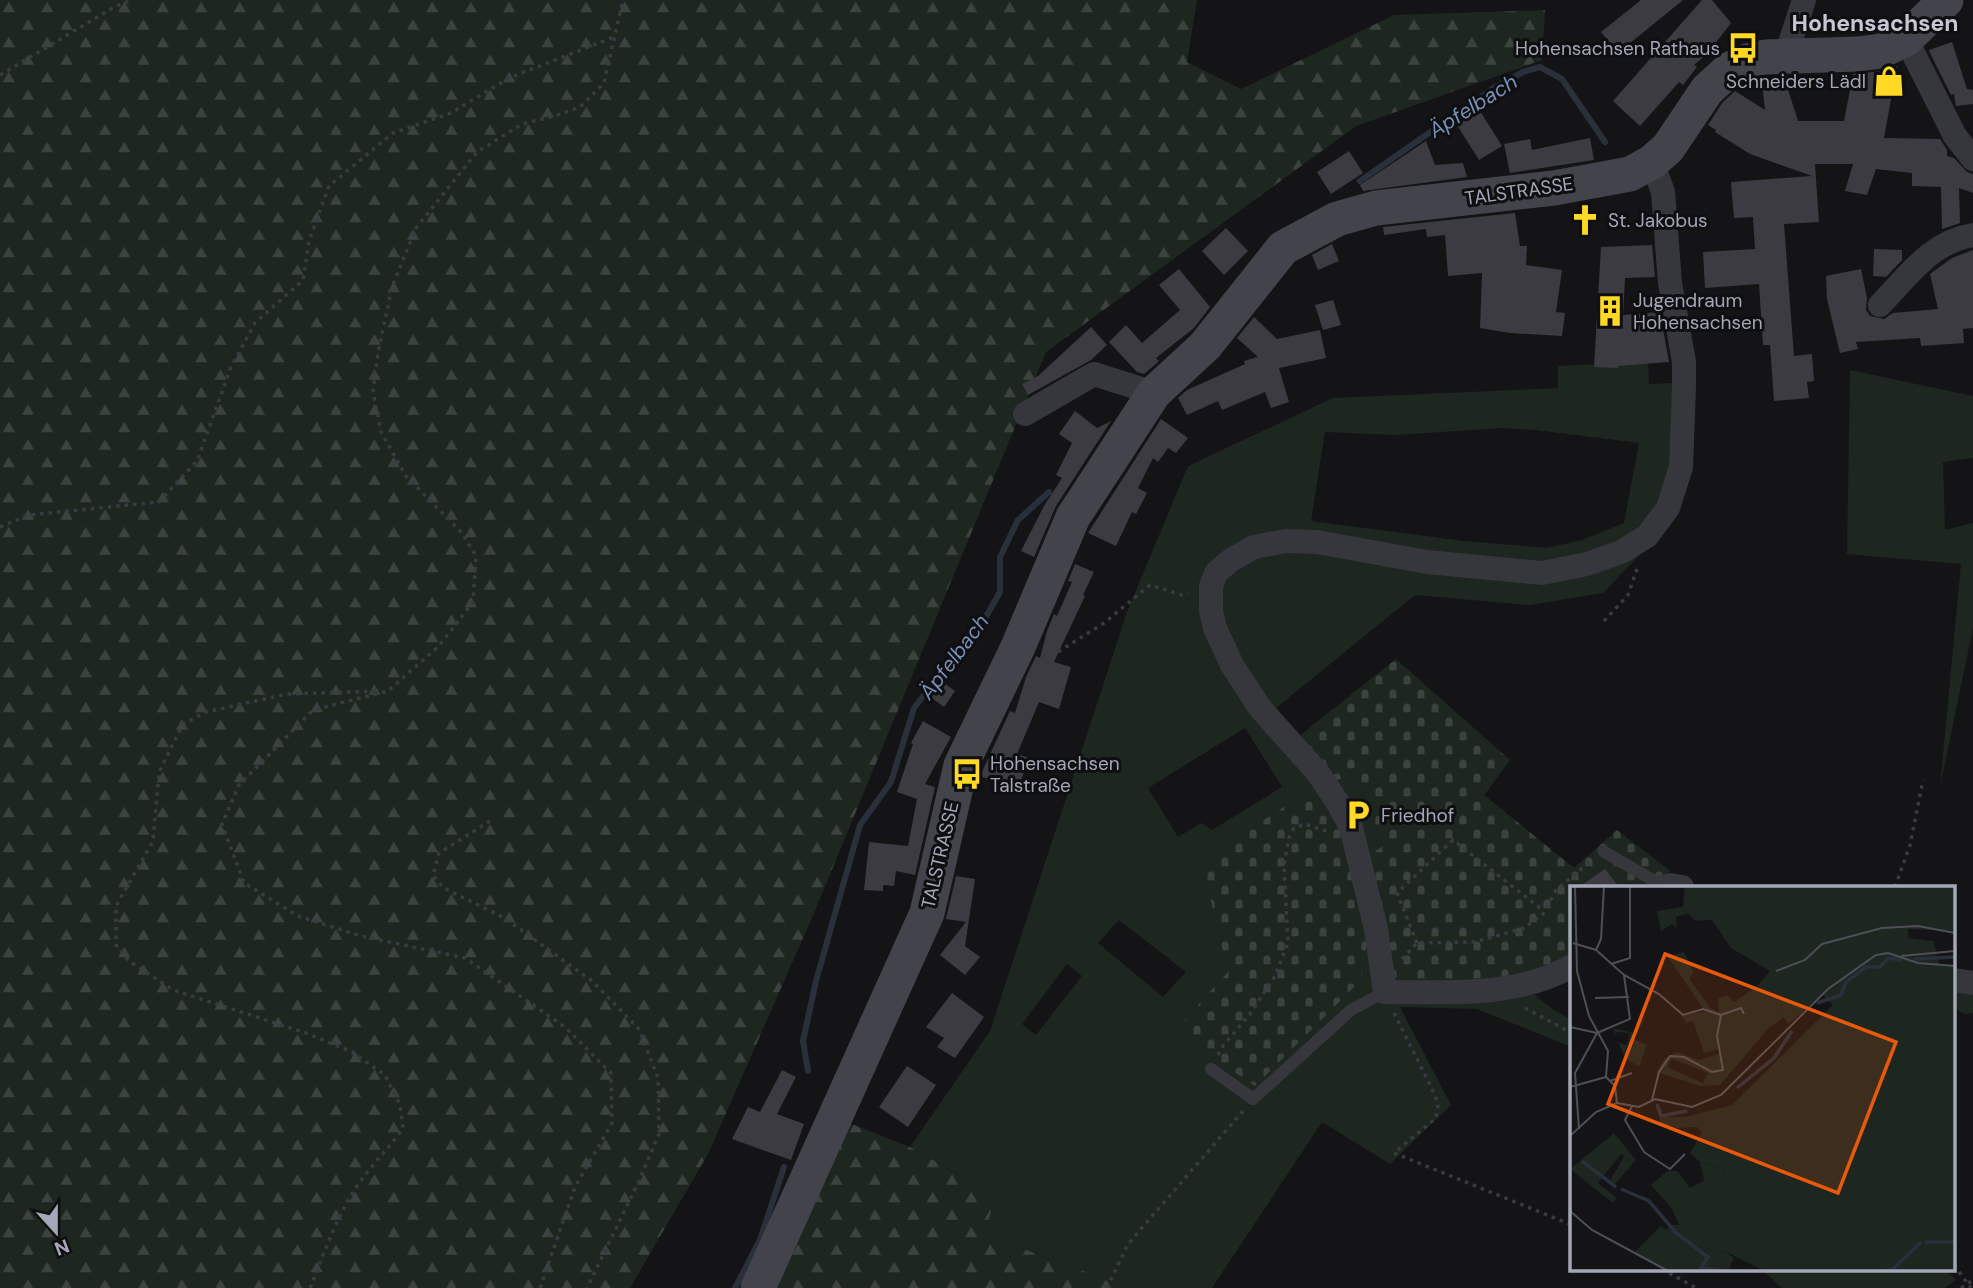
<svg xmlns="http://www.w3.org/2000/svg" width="1973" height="1288" font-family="'DM Sans',sans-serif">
<defs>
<pattern id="forest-firs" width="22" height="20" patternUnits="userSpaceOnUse" patternTransform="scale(1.75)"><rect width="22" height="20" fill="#1e2620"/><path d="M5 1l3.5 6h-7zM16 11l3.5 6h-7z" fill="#3c433e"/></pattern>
<pattern id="cemetery-stones" width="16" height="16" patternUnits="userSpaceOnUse" patternTransform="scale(1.75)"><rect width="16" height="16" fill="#1e2620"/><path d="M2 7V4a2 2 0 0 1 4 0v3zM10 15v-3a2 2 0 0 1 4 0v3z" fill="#3c433e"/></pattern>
</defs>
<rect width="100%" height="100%" fill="#141416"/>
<g fill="#1e2620" fill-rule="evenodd">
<path d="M1648 362 1649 384 1696 382 1647 547 1603 593 1530 605 1415 595 1276 708 1298 737 1355 776 1383 846 1513 977 1552 1009 1572 1020V1047L1477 1009 1400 1007 1451 1105 1390 1164 1322 1122 1212 1288H1130L985 1235 995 1195 910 1147 990 1031 1127 612 1188 466 1333 398 1558 388V366ZM1503 428 1536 430 1639 443 1624 523 1582 540 1547 548 1464 541 1311 521 1325 432 1395 435ZM1245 728 1282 787 1212 830 1201 823 1178 837 1148 788ZM1119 920 1186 972 1163 997 1098 943ZM1067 964 1082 976 1036 1035 1022 1024Z"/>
<polygon points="1850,370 1973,396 1973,458 1943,462 1945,530 1973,523 1973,628 1940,787 1961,564 1847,554"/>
<polygon points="1954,989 1973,992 1973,1013 1965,1014 1954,1009"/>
<polygon points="1761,1269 1944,1269 1956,1280 1944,1288 1782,1288"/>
</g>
<g fill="url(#forest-firs)">
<polygon points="0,0 1197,0 1187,62 1241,89 1394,15 1545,10 1542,60 1356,126 1046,352 814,913 708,1154 630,1288 0,1288"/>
<polygon points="849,1123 910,1147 995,1195 985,1235 1130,1288 765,1288"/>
</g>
<g fill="url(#cemetery-stones)">
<polygon points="1396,659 1510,760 1484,795 1574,868 1617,830 1670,871 1652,887 1572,887 1572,957 1513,977 1444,984 1394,977 1367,857 1383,846 1355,776 1332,781 1298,737"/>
<polygon points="1321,783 1345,837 1369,927 1361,980 1255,1086 1174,1032 1228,972 1201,860"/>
</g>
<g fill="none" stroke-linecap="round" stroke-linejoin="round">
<g stroke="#29303b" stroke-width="6">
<polyline points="1360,181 1495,87 1523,72 1540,67 1562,79 1605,142"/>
<polyline points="808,1071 803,1041 816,981 860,825 891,782 914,708 949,662 980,627 1000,592 1000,557 1018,520 1049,492"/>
<polyline points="735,1288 760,1240 784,1167"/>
</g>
</g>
<g fill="#3b3b41">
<polygon points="1641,0 1683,0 1618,53 1601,32"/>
<polygon points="1702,0 1712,0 1731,23 1707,54 1694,65 1697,67 1683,85 1679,82 1640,126 1613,101"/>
<polygon points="1952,42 1967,89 1973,90 1973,104 1956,106 1954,94 1951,95 1931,55 1929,50"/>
<polygon points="1897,66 1884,138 1940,139 1947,150 1947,156 1954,158 1967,172 1973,174 1973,193 1959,188 1960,223 1942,229 1941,187 1912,186 1912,173 1876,169 1867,195 1845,191 1853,164 1815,164 1819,222 1784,224 1794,356 1812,354 1814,381 1807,382 1809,398 1774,401 1770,345 1763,345 1759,284 1705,288 1703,252 1755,249 1753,217 1734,218 1731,182 1812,176 1750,154 1715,132 1716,130 1708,125 1722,103 1735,91 1765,110 1762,83 1785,80 1798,121 1844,121 1853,74 1884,71"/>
<polygon points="1480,111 1502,146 1479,160 1457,125"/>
<polygon points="1590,138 1594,160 1510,173 1504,144 1530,139 1532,150"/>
<polygon points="1426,141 1435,165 1463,163 1467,177 1363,191 1360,185"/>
<polygon points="1349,151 1363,173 1331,194 1317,172"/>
<polygon points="1515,213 1520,246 1527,246 1526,265 1562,270 1556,312 1565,313 1562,336 1510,333 1480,328 1482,273 1448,276 1445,235 1427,237 1426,229 1384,235 1383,227"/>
<polygon points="1226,228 1248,251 1224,275 1202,251"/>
<polygon points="1332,244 1339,261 1318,270 1312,255"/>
<polygon points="1652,245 1655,277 1625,278 1623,315 1660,312 1669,362 1618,366 1618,368 1594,367 1601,247"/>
<polygon points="1874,249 1902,250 1902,260 1886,277 1873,276"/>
<polygon points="1973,250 1973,328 1963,329 1964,343 1921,346 1920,338 1856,342 1858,349 1840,353 1827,299 1826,276 1861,269 1867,298 1866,310 1870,316 1884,319 1893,313 1938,309 1930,274 1952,258"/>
<polygon points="1179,269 1210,307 1194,328 1156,358 1159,361 1144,374 1137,372 1109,342 1126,325 1142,343 1180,310 1159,285"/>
<polygon points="1333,300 1341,325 1323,330 1315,305"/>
<polygon points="1254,317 1277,339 1320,330 1326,358 1279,368 1289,402 1271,408 1265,392 1222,410 1218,401 1187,415 1178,398 1187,390 1245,364 1244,361 1258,357 1237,338"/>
<polygon points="1091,327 1107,345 1091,360 1028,395 1022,384 1038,376"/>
<polygon points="1075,411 1097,428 1111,421 1056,506 1034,557 1021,551 1044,506 1062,478 1056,475 1072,443 1059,434"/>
<polygon points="1161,419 1188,438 1176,453 1168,448 1158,462 1153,458 1138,488 1147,493 1136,514 1132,512 1116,546 1088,533"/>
<polygon points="1075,564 1094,572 1083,595 1085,596 1054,662 1071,667 1059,709 1039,702 1017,754 1029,758 1018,789 980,776 1010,711 1015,713 1026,677 1036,656 1040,658 1047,631 1054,614 1057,616 1072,582 1068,581"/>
<polygon points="941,681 955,691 944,707 929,696"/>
<polygon points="923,721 951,737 925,784 935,787 915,875 896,871 894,886 883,885 883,891 864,890 869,842 908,846 917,799 897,792 913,744 911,743"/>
<polygon points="1605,869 1619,887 1579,887"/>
<polygon points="956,876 975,879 965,946 980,957 965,975 940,955 966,922 946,919"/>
<polygon points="952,993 984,1017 955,1058 937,1047 944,1038 926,1027"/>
<polygon points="907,1066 936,1085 908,1127 879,1107"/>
<polygon points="782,1070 796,1077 777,1114 804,1124 791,1160 732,1139 748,1107 760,1112"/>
</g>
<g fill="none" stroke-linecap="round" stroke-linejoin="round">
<g stroke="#3a3b42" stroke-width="3.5" stroke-dasharray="3.5 5" stroke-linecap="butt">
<polyline points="0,75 116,6 132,0"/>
<polyline points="0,527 29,515 159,502 197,461 231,367 255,323 303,280 309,241 329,186 393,133 451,113 509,78 614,37"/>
<polyline points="1604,621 1628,595 1637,569"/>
<polyline points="1043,655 1050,657 1104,623 1150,585 1182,595 1188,593"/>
<polyline points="490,821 439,853 433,876 444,888 506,919 592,981 639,1029 658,1078 659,1134 638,1183 587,1288"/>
<polyline points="1895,887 1910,845 1923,780"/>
<polyline points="1417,943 1397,893 1453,840 1544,911"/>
<polyline points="1402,959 1417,943 1475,942 1524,928 1543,914 1556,890 1591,861"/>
<polyline points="1525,1008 1572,1033"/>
<polyline points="1394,1013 1435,1095 1438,1105 1436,1118 1394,1153 1572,1225"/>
<polyline points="1218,1055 1223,1046 1250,1014 1275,976 1288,943 1284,865 1289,838 1294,828 1305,824 1326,831"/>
<polyline points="1954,1265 1971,1288"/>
<polyline points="1662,1269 1696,1288"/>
<path d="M310 1288C325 1252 338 1211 362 1179 375 1161 391 1146 403 1128L400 1105 385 1075 352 1052 306 1033 173 990 129 961 116 945V906L153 841 159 772 183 724 206 712 287 694 379 691"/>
<polyline points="540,1288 575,1187 612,1123 611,1073 565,1027 465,958 361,936 298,916 244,883 222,824 239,785 313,710 388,691 439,646 473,602 476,556 462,533 406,476 381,432 373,391 378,353 392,287 416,228 477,152 522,124 555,116 580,107 604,83 623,0"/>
<polyline points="1107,1288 1128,1244 1243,1111"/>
<polyline points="1961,1288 1973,1280"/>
</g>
<g stroke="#36363d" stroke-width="12">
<polyline points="1603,851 1651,879 1670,885"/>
<polyline points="1211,1069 1253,1099 1351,1010 1385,992"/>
</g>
<g stroke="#36363d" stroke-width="24">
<polyline points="1906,39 1955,136 1973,159"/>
<polyline points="1786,55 1804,0"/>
<path d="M1880 305C1908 276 1932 241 1973 235"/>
<polyline points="1025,414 1094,374 1154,393"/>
<polyline points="1667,887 1670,885 1682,887"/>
<path d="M1572 966C1515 998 1448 992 1385 992L1376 929 1351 827 1338 803 1318 773 1260 708 1232 665 1215 628 1211 611V586L1216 573 1231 560 1254 547 1285 541 1317 542 1427 562 1542 573 1587 564 1621 552 1647 536 1668 508 1681 467 1684 386V362L1670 283 1663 192 1652 162"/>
<polyline points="1954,980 1973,983"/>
</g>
<polyline stroke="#42434b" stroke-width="35" points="758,1288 927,913 961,765 1018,647 1073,517 1154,393 1205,346 1283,248 1337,219 1376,208 1554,188 1630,174 1652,162 1668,148 1707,90 1730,69 1747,61 1765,57 1858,54 1881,51 1906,39 1946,0"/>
</g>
<defs>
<symbol id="bus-bare" viewBox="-9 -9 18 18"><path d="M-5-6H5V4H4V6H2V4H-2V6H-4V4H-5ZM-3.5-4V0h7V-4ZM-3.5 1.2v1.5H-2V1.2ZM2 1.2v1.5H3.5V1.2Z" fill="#ffd923" stroke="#0f0f11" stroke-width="2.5" paint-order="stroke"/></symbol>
<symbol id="shop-bare" viewBox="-9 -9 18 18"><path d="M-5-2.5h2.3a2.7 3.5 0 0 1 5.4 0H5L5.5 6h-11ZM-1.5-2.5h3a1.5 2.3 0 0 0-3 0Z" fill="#ffd923" stroke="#0f0f11" stroke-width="2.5" paint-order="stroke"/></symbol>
<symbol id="church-bare" viewBox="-9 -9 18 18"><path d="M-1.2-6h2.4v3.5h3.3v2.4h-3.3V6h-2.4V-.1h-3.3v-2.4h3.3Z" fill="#ffd923" stroke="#0f0f11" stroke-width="2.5" paint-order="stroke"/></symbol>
<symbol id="building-bare" viewBox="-9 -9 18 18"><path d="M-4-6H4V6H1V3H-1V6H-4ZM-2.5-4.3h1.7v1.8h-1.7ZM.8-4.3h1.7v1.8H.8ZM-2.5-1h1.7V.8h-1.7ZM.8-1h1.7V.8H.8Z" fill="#ffd923" stroke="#0f0f11" stroke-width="2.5" paint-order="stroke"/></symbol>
<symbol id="parking-bare" viewBox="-9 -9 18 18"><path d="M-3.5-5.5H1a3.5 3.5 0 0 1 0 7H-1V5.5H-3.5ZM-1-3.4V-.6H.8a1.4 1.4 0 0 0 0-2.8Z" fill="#ffd923" stroke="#0f0f11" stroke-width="2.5" paint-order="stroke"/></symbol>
</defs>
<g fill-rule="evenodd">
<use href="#bus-bare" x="1721" y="26" width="44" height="44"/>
<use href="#shop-bare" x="1867" y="59" width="44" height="44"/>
<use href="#church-bare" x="1563" y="198" width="44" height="44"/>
<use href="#building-bare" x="1588" y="289" width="44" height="44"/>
<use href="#bus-bare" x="945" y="752" width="44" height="44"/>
<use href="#parking-bare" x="1336" y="793" width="44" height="44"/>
</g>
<g text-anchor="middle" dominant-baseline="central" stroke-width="6" stroke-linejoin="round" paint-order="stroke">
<g font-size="19" fill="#a4a7b7" stroke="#0f0f11" text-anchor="start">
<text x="1720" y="48" text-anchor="end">Hohensachsen Rathaus</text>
<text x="1866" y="81" text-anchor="end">Schneiders Lädl</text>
<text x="1608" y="220">St. Jakobus</text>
<text x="1633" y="300">Jugendraum<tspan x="1633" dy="22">Hohensachsen</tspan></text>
<text x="990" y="763">Hohensachsen<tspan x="990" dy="22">Talstraße</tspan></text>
<text x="1381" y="815">Friedhof</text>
</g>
<g font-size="19" fill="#a4a7b7" stroke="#0f0f11">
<text transform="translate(1519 191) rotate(-8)">TALSTRASSE</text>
<text transform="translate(940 855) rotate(-77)">TALSTRASSE</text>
</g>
<g font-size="21" font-style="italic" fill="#788fb6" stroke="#0f0f11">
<text transform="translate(1473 106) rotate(-32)">Äpfelbach</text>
<text transform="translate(954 657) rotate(-53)">Äpfelbach</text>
</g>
<g font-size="23" font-weight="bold" fill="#c6c7d3" stroke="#0f0f11">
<text x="1875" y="23">Hohensachsen</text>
</g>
</g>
<g transform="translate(1570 886)">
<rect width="385" height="385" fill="#141416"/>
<path d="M113 21 119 27 106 31 107 42 102 38 91 45 87 25ZM338 52 363 55 367 69 340 71ZM114 66 124 87 119 92 141 123 149 126 148 113 158 109 164 116 187 100 208 118 205 123 213 132 199 142 150 199 130 200 87 186 95 172 107 166 129 174 151 167 135 125 97 70ZM102 173 138 187 133 197 97 181ZM77 128 64 153 77 159 69 181 55 172 48 156 57 159 60 147 46 146V150L43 142 64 147ZM44 247 66 274 44 299 40 295 54 270 51 268 28 297 47 312 43 317 0 283ZM130 276 152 282 155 290 139 306 102 323 81 299 97 285H107L120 302 134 295ZM102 339H109L118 358 156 366 164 372 158 385H96L64 367 91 340 96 344Z" fill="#1e2620" fill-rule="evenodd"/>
<path d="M115 0H385V45L338 43 340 71 367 69 369 79 385 81V385H195L156 366 117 358 102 323 139 306 138 291 155 289 152 282 130 276 120 267 132 246 127 241 106 242 88 236 91 231H115L162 219 263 119 252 108 219 138 205 123 208 118 187 100 200 85 161 62 142 34 125 35 113 21Z" fill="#1e2620"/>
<path d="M170 124 177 134 168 138 166 152 149 156 153 131ZM135 125 149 130 144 146 149 163 134 167 123 135 116 137 112 130Z" fill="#1e2620"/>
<path fill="none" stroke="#29303b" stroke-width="3.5" d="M344 73 385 71M247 117 271 109 276 96 296 81H310L318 72 332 74M167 202 204 172 222 145M87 218 91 230 117 225M12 275 46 301M51 303 79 315 106 347 138 371 131 382 152 385M355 356H385M314 385 322 384 351 356"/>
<path fill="none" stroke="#4e4f56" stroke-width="2" d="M5 0 7 85 19 130 38 165 36 191 45 200 47 217M3 57 26 64 54 89 89 108 113 129 133 123 151 129 147 150 153 184 142 186 114 171 100 170 89 186 82 214M26 64 31 53 34 0M331 70 385 65M41 78 60 72V0M206 85 235 74 252 58 312 42 348 40 385 47M25 112 59 111M151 129 171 122 174 128M0 141 27 147M27 147 60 133 54 89M40 195 62 187M0 201 36 191M47 217 69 221 85 213 122 221 151 209 258 103 306 69 318 67 348 77 385 80M62 220 55 234 74 266 100 283 115 268M9 243 5 187 27 147M0 250 26 226 47 217M0 325 22 344 98 385"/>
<path fill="#e8590c" fill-opacity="0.15" stroke="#e8590c" stroke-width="3.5" d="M95 68 326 156 268 307 38 218Z"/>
<rect width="385" height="385" fill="none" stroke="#a4a7b7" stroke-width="3.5"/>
</g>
<g transform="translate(56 1232) rotate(159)" stroke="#0f0f11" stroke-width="5" paint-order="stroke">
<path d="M0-5L12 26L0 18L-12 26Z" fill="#a4a7b7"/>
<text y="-10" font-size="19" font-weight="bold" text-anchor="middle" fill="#a4a7b7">N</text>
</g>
</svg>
